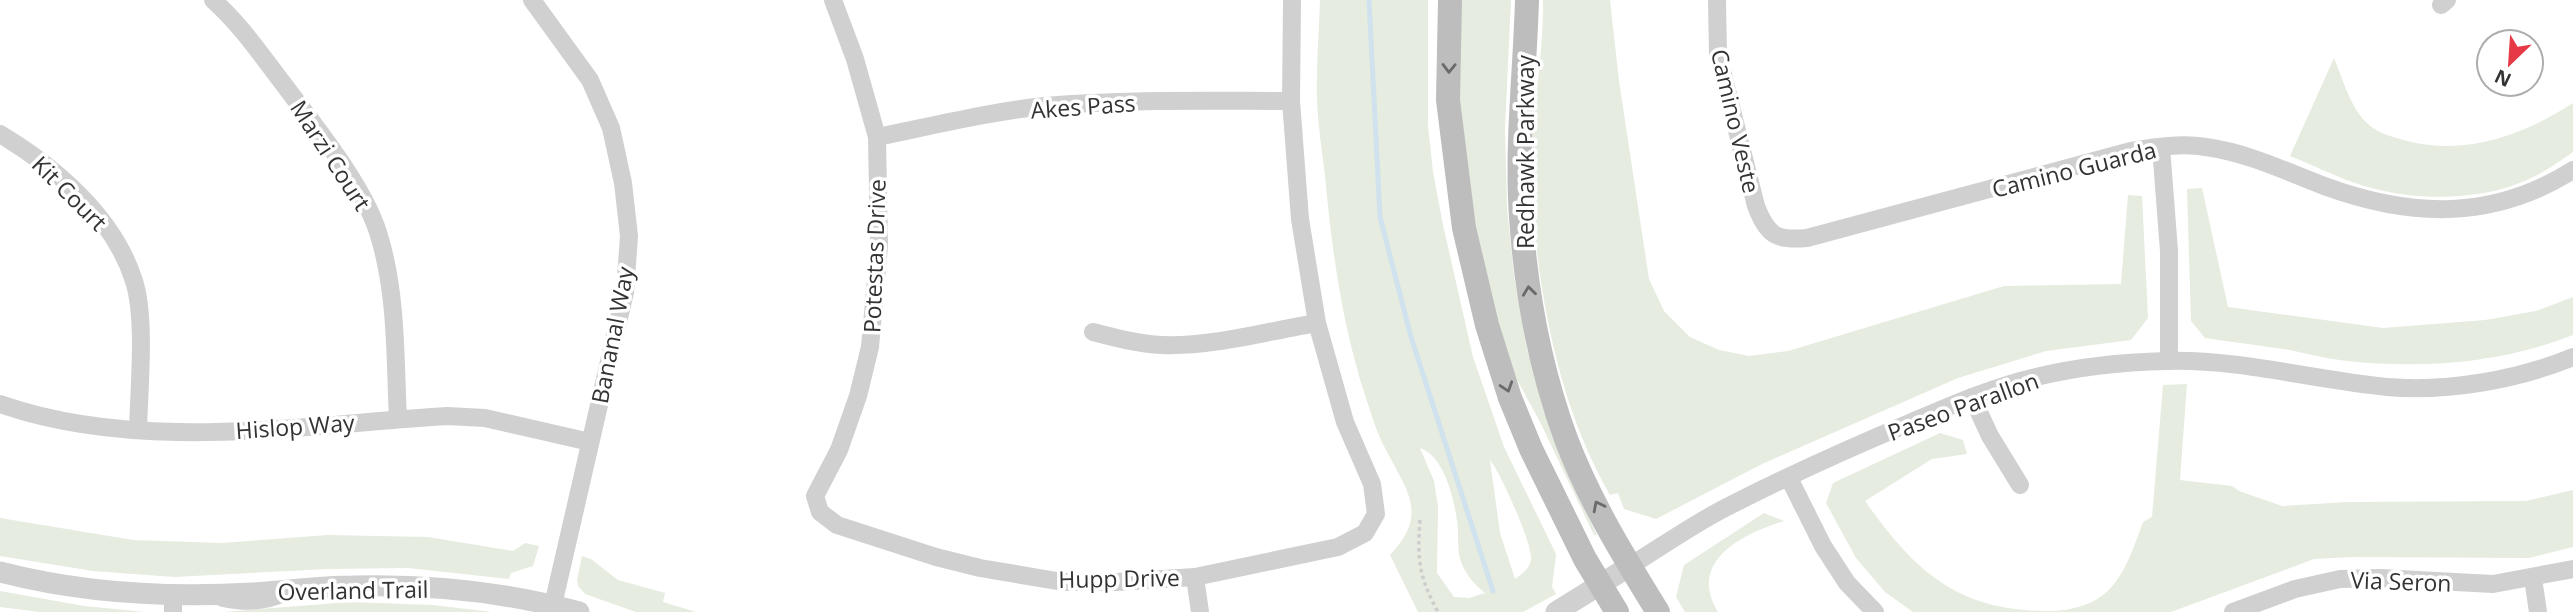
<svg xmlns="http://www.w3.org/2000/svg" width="2573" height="612" font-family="'Open Sans',sans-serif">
<rect width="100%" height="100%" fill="#fff"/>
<g fill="#e6ecdf" fill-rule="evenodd">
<path d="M1320 0H1428V125L1433 172 1443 225 1473 357 1504 447 1556 554 1552 587 1556 594 1523 612H1418L1390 555C1429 514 1407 491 1386 450 1377 434 1371 413 1365 395 1342 324 1332 251 1325 176 1322 151 1318 126 1317 101 1316 68 1319 34 1320 0ZM1420 448C1444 456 1454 498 1457 521 1459 533 1457 548 1460 559 1465 574 1475 585 1485 593L1469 598 1454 597 1437 573 1438 507 1434 481ZM1490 460C1500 472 1532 542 1531 559 1530 569 1522 574 1515 579L1500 533Z"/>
<polygon points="1461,0 1511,0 1505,128 1507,208 1514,276 1527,349 1543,408 1561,459 1597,535 1594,535 1540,422 1514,374 1493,308 1473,221 1458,88"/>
<path d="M1543 0H1610L1619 81 1649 279 1664 311 1690 337 1719 350 1749 356 1788 351 2004 286 2121 284 2128 195 2142 196 2148 318 2131 340 2046 351 1958 378 1762 464 1656 519 1624 509 1618 493 1610 495C1565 417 1544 323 1535 234 1533 219 1530 202 1530 187 1529 125 1544 62 1543 0Z"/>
<path d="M2334 58C2343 79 2350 108 2368 124 2379 134 2393 137 2407 141 2466 156 2524 135 2573 103V152C2559 162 2543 173 2527 180 2482 200 2423 201 2375 189 2346 182 2318 167 2290 156Z"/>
<path d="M2202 188 2228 307 2383 328 2485 320 2536 311 2573 297V335C2501 363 2424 369 2347 361 2328 359 2309 354 2290 350 2261 346 2233 342 2205 338L2191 321 2187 189Z"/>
<path d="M2187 384 2180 480 2232 486 2239 491 2282 506 2347 502 2526 501 2573 490V547L2529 558 2353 557 2314 559 2171 612H1913L1885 592 1856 558 1826 503 1833 483 1940 433 1963 440 1967 454 1932 459 1865 501C1916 573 1959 612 2052 611 2078 610 2102 602 2117 580 2129 563 2136 541 2143 522L2152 517 2163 385Z"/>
<path d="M1764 513 1784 521C1742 534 1687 561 1718 612H1685L1676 597 1684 565Z"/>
<polygon points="0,518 133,540 221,543 328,535 428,537 513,551 525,543 539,546 533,566 511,573 509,579 408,568 327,569 174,577 93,571 0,556"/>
<polygon points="582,556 591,559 618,580 665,593 663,602 696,612 636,612 585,594 578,586 577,580"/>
<polygon points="0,591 84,606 145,612 40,612 0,607"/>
<polygon points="350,602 433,605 492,612 223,612"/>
</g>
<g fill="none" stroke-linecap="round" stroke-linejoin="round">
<polyline stroke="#cfe2ee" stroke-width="5" points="1369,0 1380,217 1411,337 1493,591"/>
<path stroke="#cdcdcd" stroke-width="3.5" stroke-dasharray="3.5 3.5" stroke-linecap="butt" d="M1420 520C1417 559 1419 577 1438 612"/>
<path stroke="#d0d0d0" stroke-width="9" d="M221 602C244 607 264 607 286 597"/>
<g stroke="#d0d0d0" stroke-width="18">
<path d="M213 0C241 25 262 56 285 86 316 128 367 189 380 239 397 297 395 359 398 419"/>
<polyline points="532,0 590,80 611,128 623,183 629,236 625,292 553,605"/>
<polyline points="833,0 855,59 877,137 879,246 870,347 858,396 839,450 815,496 820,512 837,525 936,557 980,568 1063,582 1116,582 1195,577 1338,547 1365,533 1376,514 1372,484 1345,422 1317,323 1300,219 1291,101 1292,0"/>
<path d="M1717 0 1718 55 1756 206C1767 235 1776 241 1807 238L2131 151C2155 147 2182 143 2206 147 2249 153 2287 172 2327 187 2413 218 2494 220 2573 170"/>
<polyline points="2441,5 2447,0"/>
<path d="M0 134C55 167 114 217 134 281 146 318 139 389 138 430"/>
<path d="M877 137C932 126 988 112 1045 106 1127 99 1209 101 1291 101"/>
<polyline points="2161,147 2169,251 2169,361"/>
<path d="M1093 332C1116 338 1139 344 1162 345 1212 347 1268 331 1317 323"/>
<polyline points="1972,397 1990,436 2020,485"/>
<path d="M0 404C140 453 302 425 447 416L485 418 590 442"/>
<polyline points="1789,478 1823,546 1847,583 1875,612"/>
<path d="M1630 566C1661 547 1692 525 1725 508 1786 477 1849 448 1912 422 1952 405 1993 387 2036 377 2077 367 2124 362 2167 361 2241 359 2313 380 2387 387 2448 392 2517 380 2573 357"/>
<polyline points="1195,577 1200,612"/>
<polyline points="2533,578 2538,612"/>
<polyline points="173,594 173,612"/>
<polyline points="2233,612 2295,589 2340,579 2380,578 2493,584 2573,569"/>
</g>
<g stroke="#d0d0d0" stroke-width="21">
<path d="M0 572C81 593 169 598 253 593 286 591 319 586 353 586 428 584 506 592 579 612"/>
<polyline points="1556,612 1630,566"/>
</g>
<g stroke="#bdbdbd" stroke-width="24">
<polyline points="1450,0 1448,100 1464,228 1487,325 1510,398 1531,449 1585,559 1617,612"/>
<path d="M1527 0C1525 72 1516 145 1521 217 1526 293 1540 368 1566 439 1589 500 1624 557 1658 612"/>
</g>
</g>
<defs><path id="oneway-chevron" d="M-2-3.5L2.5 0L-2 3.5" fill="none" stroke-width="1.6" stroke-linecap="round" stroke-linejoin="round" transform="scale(1.75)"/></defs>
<g stroke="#6a6a6a">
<use href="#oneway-chevron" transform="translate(1449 68) rotate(91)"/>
<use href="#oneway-chevron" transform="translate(1529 291) rotate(-97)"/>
<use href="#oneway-chevron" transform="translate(1507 387) rotate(72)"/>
<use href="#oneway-chevron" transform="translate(1598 506) rotate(-117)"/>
</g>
<g text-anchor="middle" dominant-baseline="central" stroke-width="7" stroke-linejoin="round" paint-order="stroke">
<g font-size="23" fill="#333" stroke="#fff">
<text transform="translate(1083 106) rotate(-4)">Akes Pass</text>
<text transform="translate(1736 121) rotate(77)">Camino Veste</text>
<text transform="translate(1525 152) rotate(-90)">Redhawk Parkway</text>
<text transform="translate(331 155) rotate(57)">Marzi Court</text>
<text transform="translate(2074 169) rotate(-14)">Camino Guarda</text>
<text transform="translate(70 193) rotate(45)">Kit Court</text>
<text transform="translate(874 256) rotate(-88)">Potestas Drive</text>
<text transform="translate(612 335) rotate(-79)">Bananal Way</text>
<text transform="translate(1963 406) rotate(-20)">Paseo Parallon</text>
<text transform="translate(295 426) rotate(-4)">Hislop Way</text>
<text transform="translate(1119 578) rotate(-1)">Hupp Drive</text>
<text transform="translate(2401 581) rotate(2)">Via Seron</text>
<text transform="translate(353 590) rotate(-1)">Overland Trail</text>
</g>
</g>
<g transform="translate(2510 63) rotate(205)"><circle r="33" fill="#ffffff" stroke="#adadad" stroke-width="2"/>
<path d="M0-5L12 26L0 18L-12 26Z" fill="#e63946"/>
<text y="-10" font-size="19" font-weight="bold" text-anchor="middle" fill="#333333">N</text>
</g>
</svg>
